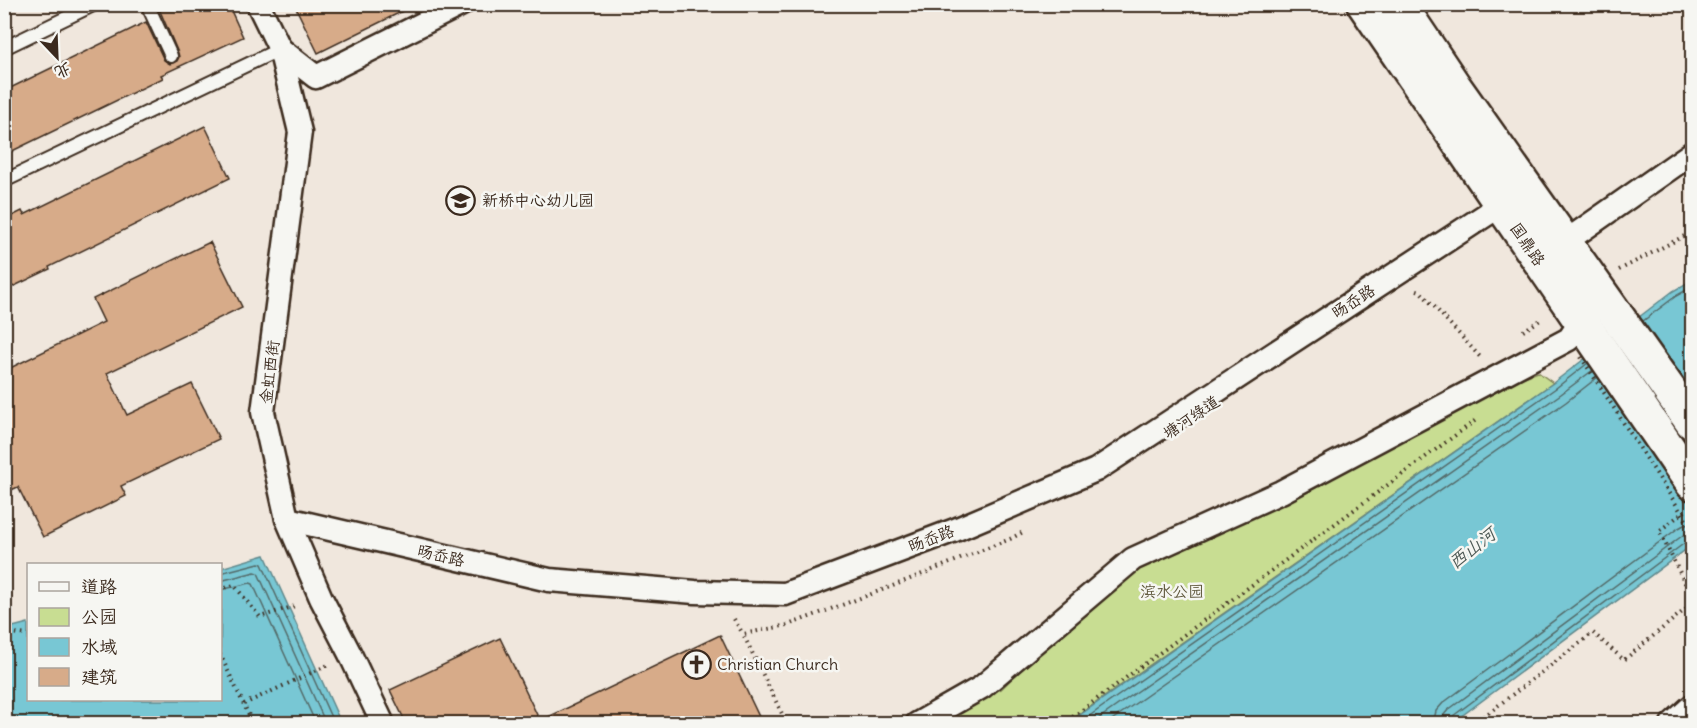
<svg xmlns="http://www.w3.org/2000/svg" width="1697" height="728" font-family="Delius,'LXGW WenKai TC',sans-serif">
<rect width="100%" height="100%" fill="#f0e7dd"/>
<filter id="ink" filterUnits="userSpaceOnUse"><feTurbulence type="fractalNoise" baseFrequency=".0167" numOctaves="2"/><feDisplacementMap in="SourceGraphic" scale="12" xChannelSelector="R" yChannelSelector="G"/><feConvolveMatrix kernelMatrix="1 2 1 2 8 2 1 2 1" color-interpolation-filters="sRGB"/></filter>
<g filter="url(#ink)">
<polygon fill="#c8dd92" stroke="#828458" stroke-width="1.5" points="1538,372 1553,383 1067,723 921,724 1001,689 1145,549 1365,435"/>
<g fill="#78c7d4" stroke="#60888b" stroke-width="1.5">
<polygon points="1692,280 1692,545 1452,723 1067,724 1553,383 1673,291"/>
<polygon points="265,555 341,723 5,723 5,629 28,623 28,700 220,700 221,568"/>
</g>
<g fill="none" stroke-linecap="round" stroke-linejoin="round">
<g stroke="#536967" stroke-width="1.5">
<polyline points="1643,321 1676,296 1692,287"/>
<polyline points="220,573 259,563 262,564 334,724"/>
<polyline points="220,581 255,572 258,573 326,724"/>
<polyline points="220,590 250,583 253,584 316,724"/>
<polyline points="1078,724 1556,388 1588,363"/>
<polyline points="1091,724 1561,394 1593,370"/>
<polyline points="1106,724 1566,402 1598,377"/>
<polyline points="1433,724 1436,711 1443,703 1677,529 1684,525 1692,524"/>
<polyline points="1442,724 1443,716 1448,710 1682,536 1692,533"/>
<polyline points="1450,724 1453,716 1686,542 1692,541"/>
</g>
</g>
<g fill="#d7ab89" stroke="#3b2a1e" stroke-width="1.5">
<polygon points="157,4 228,4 243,37 161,75 163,78 4,155 4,91 146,22 164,60 170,64 177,61 179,57 178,53"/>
<polygon points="294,4 417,4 318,53"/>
<polygon points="205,126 230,178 49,267 50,269 4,291 4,220 22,211 24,215"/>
<polygon points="210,242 242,307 107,373 127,415 192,384 219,439 121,486 126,496 43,537 18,487 4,493 4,371 104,322 93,299"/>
<polygon points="720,635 762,723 406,723 390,690 500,638 540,721"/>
</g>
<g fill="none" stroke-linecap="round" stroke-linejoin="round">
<defs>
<g id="lane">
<polyline points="147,4 171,56"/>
<polyline points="4,48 95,4"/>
<polyline points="4,181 280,49"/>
</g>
<g id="street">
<polyline points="258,4 280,49 300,132 263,412 287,519 321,598 350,654 383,724"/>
<polyline points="280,49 316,77 462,4"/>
<polyline points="1565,242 1692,153"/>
<polyline points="287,519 549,580 695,592 785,594 955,530 1096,470 1501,205"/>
<polyline points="917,724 982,687 1133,559 1281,492 1569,339 1581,321 1591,313"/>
<polyline points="1672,724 1692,706"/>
</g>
<g id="secondary">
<polyline points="1364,4 1692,483"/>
<polyline points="1399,4 1454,86 1692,422"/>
</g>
</defs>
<use href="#lane" stroke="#3b2a1e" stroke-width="16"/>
<use href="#street" stroke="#3b2a1e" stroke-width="27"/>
<use href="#secondary" stroke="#3b2a1e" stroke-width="38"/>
<g stroke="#3b2a1e" stroke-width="4" stroke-dasharray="1.5 4.5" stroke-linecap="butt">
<polyline points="1619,270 1692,232"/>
<polyline points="1417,290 1420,291 1482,359"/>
<polyline points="1523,331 1542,319"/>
<polyline points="1685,511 1659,531 1692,597"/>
<polyline points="220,590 234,585 260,617 298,605"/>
<polyline points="734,619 743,634"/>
<polyline points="4,632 28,635"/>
<polyline points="220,654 253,724"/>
<polyline points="244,704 328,665"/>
<polyline points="787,724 743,634 788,625 890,587 1010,539 1023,532"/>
<polyline points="1063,724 1476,420"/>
<polyline points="1474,724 1593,633 1624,660 1692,604"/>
</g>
<use href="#lane" stroke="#f6f6f2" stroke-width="12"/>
<use href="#street" stroke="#f6f6f2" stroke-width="22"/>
<use href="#secondary" stroke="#f6f6f2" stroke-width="33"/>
<polyline stroke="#3b2a1e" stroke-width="4" stroke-dasharray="1.5 4.5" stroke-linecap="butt" points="1581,357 1692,529"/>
</g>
</g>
<defs>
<symbol id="school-ring" viewBox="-11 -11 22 22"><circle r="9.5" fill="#f6f6f2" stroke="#3b2a1e" stroke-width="1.5"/><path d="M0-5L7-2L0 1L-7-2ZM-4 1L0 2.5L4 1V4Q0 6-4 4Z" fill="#3b2a1e"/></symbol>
<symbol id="church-ring" viewBox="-11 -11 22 22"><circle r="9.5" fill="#f6f6f2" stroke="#3b2a1e" stroke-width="1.5"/><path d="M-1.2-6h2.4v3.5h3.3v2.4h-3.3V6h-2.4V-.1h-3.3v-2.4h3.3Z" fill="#3b2a1e"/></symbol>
</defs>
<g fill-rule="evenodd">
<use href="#school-ring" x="444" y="184" width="33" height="33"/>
<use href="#church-ring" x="680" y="648" width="33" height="33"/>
</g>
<g text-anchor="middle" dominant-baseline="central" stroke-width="5" stroke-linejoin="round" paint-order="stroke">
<g font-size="16" fill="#3b2a1e" stroke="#f6f6f2" text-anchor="start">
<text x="482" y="200">新桥中心幼儿园</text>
<text x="717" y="664">Christian Church</text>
</g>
<g font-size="16" fill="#3b2a1e" stroke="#f6f6f2">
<text transform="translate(1528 244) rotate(56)">国鼎路</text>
<text transform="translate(1353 301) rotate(-33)">旸岙路</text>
<text transform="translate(269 372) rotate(-83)">金虹西街</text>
<text transform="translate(1191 417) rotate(-34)">塘河绿道</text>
<text transform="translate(931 538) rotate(-21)">旸岙路</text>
<text transform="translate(441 555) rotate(13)">旸岙路</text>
</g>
<g font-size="16" fill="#5e573b" stroke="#f6f6f2">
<text x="1172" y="591">滨水公园</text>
</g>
<g font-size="18" font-style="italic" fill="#4d5955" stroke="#f6f6f2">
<text transform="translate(1472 548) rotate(-38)">西山河</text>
</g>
</g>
<rect width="1697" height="728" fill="none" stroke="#f6f6f2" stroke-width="24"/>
<rect x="12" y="12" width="1673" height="704" fill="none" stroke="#3b2a1e" stroke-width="2" filter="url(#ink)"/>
<rect x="27" y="563" width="195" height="138" fill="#f6f6f2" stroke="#aba49d" stroke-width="1.5"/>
<rect x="39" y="582" width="30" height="9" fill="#f6f6f2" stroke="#aba49d" stroke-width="1.5"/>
<text x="81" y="593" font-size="18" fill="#3b2a1e">道路</text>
<rect x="39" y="608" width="30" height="18" fill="#c8dd92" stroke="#aba49d" stroke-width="1.5"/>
<text x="81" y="623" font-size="18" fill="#3b2a1e">公园</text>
<rect x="39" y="638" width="30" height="18" fill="#78c7d4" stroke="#aba49d" stroke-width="1.5"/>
<text x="81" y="653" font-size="18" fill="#3b2a1e">水域</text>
<rect x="39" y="668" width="30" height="18" fill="#d7ab89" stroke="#aba49d" stroke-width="1.5"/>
<text x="81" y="683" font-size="18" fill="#3b2a1e">建筑</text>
<g transform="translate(57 57) rotate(157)" stroke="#f6f6f2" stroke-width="4.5" paint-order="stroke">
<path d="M0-4.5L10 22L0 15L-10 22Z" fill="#3b2a1e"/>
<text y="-9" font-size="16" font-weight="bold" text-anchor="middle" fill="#3b2a1e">北</text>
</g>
</svg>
